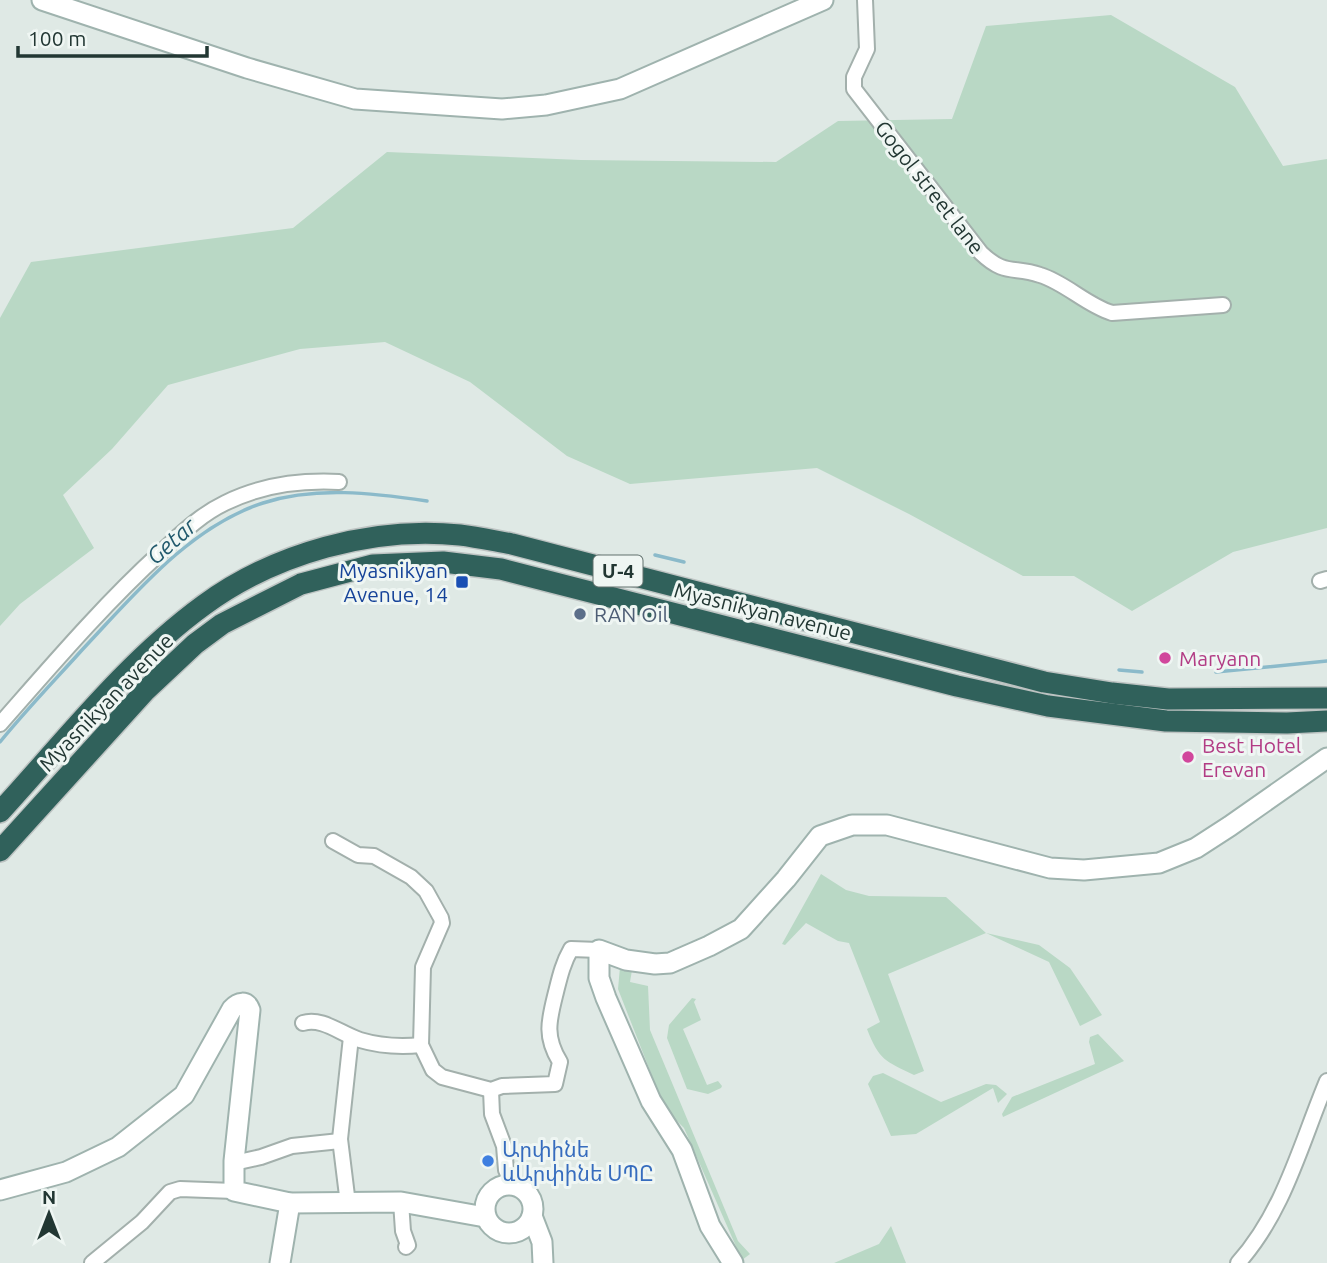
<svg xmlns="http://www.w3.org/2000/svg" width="1327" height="1263" font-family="Ubuntu,'Noto Sans Armenian',sans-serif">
<rect width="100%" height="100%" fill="#dfe9e5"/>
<g fill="#b9d8c5">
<polygon points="1111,15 1235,87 1283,166 1327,159 1327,528 1233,552 1132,611 1074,576 1023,576 909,514 817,468 630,484 567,456 470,382 385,342 300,349 168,385 112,449 63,495 94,548 20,604 0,626 0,318 31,262 293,228 387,152 581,160 776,162 838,121 952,119 986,26"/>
<path d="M821 874 846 890 869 896 946 897 986 933 1039 945 1070 968 1102 1015 1080 1026 1049 962 986 933 888 974 924 1071 914 1075C885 1061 879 1060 867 1029L880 1022 849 943 838 941 806 923 785 945 782 944Z"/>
<polygon points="620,967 632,970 630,982 648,986 650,1030 738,1241 750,1254 742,1260 684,1128 665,1109 618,989"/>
<polygon points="692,998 696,999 694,1002 701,1020 683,1029 707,1085 718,1081 722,1086 721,1088 708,1094 687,1089 667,1038 669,1025"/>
<polygon points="1098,1034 1124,1061 1003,1117 1002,1114 1012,1097 1095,1064 1089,1042 1090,1037"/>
<polygon points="883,1073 941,1102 986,1084 996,1085 1007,1094 998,1103 993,1088 916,1134 891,1136 868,1084 873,1076"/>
<polygon points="891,1226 906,1263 834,1263 879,1244"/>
</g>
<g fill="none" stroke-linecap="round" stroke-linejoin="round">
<g stroke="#8bbaca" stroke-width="3.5">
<polyline points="655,555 684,562"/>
<polyline points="1119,670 1142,672"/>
<polyline points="1216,672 1327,661"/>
<path d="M0 742C26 710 55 680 82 650 134 595 189 527 263 503 316 486 373 493 427 501"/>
</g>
<defs>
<g id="street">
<path d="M865 0 867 49 854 77V89L981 253C1005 276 1013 266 1040 275 1066 283 1086 305 1112 313L1223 305"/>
<polyline points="1320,581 1327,579"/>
<path d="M0 724C52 665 103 605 161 552 181 534 200 515 225 503 261 485 299 480 339 482"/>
<path d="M333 841 358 855 374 856 411 877 426 891 441 918 442 923 423 967 421 1045 433 1070 442 1077 491 1090 502 1086 555 1084 560 1062C544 1036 549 1020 556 992 560 976 563 963 571 949L599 950"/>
<path d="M303 1023C322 1017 341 1034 360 1040 380 1046 400 1047 421 1045"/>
<polyline points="491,1090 492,1114 504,1146 506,1170 514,1185"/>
<polyline points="234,1163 261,1157 292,1146 340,1141"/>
<polyline points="401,1202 403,1231 408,1245 406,1247"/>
<polyline points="348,1204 340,1139 351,1037"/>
<polyline points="92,1263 142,1222 170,1192 180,1189 234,1191"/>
<path d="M1238 1263C1284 1212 1301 1143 1327 1081"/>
</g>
<g id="secondary">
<polyline points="42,0 247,68 355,99 502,109 546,105 620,89 823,0"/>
<circle cx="509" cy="1209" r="24"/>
<path d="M0 1190 66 1172 118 1147 184 1095 232 1009C238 1002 247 1000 250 1010L234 1161V1191L290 1203 401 1202 485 1217"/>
<polyline points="532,1216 542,1242 543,1263"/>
<polyline points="280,1263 290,1203"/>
<polyline points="733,1263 710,1226 682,1150 651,1101 606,998 599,978 599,950 626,960 655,964 670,963 709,946 741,929 786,879 820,836 852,825 887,825 1050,868 1084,870 1159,863 1196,848 1230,826 1327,758"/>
</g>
<g id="highway">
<path d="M0 812C64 742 127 661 204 605 275 553 373 526 460 535 477 537 495 541 512 544L1044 682 1112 693 1168 699 1327 698"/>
<polyline points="0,851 146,690 195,644 222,624 301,584 373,565 443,562 501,569 957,686 1048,706 1166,721 1287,723 1327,721"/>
</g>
</defs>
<use href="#street" stroke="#a3b0ac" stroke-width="18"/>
<use href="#secondary" stroke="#9fb3ae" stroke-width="23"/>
<use href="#highway" stroke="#bdc3c2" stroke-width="24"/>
<use href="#street" stroke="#fff" stroke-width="14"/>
<use href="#secondary" stroke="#fff" stroke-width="19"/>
<use href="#highway" stroke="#30615b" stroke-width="21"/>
</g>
<rect fill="#1a4fb4" stroke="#eff6f3" stroke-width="2.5" x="455" y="575" width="14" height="14" rx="3.5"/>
<circle fill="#5c6f8a" stroke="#eff6f3" stroke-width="2.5" cx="580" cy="614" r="7"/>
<g fill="#d1479c" stroke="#eff6f3" stroke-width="2.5">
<circle cx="1165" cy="658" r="7"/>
<circle cx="1188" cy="757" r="7"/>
</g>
<circle fill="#3f7fe0" stroke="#eff6f3" stroke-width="2.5" cx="488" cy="1161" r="7"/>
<g text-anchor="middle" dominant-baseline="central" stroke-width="6" stroke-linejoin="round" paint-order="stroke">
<rect fill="#eff6f3" stroke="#60706d" stroke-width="2" x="593.5" y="555.5" width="49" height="31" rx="5"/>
<g font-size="19" font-weight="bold" fill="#223733">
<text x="618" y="571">Մ-4</text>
</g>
<g font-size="21" fill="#223733" stroke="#eff6f3">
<text transform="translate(930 187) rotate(52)">Gogol street lane</text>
<text transform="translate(763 611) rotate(14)">Myasnikyan avenue</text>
<text transform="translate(106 702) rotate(-46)">Myasnikyan avenue</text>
</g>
<g font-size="21" fill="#164399" stroke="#eff6f3" text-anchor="end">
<text x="448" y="570">Myasnikyan<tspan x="448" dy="24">Avenue, 14</tspan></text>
</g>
<g font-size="21" fill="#4e5e75" stroke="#eff6f3" text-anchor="start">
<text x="594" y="614">RAN Oil</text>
</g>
<g font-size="21" fill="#b23c85" stroke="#eff6f3" text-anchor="start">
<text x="1179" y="658">Maryann</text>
<text x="1202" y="745">Best Hotel<tspan x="1202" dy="24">Erevan</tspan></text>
</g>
<g font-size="21" fill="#366cbe" stroke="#eff6f3" text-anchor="start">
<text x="502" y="1149">Արփինե<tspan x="502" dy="24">ևԱրփինե ՍՊԸ</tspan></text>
</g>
<g font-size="23" font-style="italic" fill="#225a6d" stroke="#eff6f3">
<text transform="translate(171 541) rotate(-41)">Getar</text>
</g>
</g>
<g transform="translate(49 1214)" stroke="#eff6f3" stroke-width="5" paint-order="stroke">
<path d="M0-5L12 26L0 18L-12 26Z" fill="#223733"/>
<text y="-10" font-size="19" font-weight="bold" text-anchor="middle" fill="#223733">N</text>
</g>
<path d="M18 46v10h189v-10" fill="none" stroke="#223733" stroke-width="3.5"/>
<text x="28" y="46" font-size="21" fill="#223733" stroke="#eff6f3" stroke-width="5" paint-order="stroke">100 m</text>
</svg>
